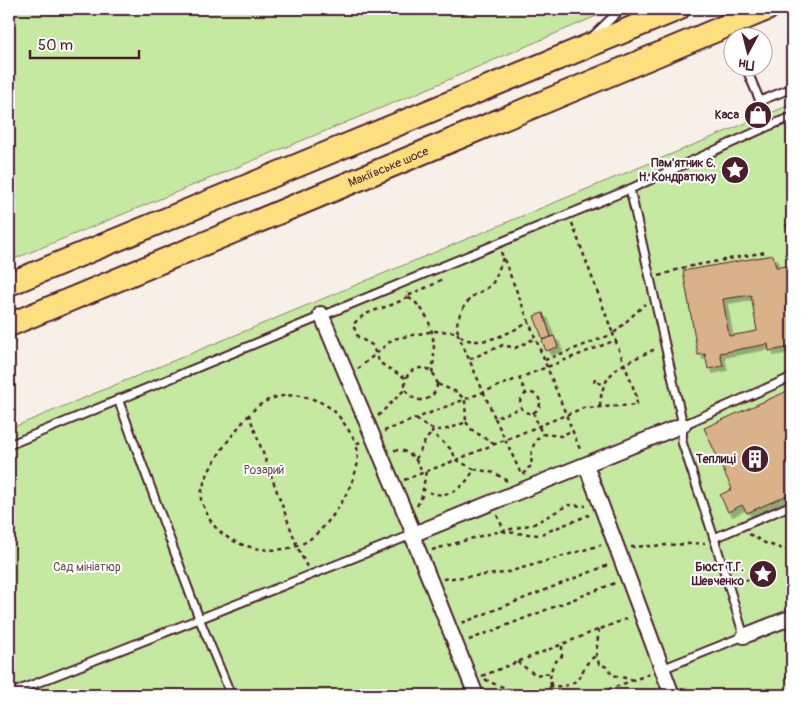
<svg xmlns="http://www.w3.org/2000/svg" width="801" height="704" font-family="Pangolin,sans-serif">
<defs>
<filter id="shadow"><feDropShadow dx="4.5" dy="4.5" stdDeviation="0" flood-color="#0004"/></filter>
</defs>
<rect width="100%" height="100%" fill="#f7f0e8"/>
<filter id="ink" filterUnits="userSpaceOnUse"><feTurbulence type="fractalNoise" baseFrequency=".02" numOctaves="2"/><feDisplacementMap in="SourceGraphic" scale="10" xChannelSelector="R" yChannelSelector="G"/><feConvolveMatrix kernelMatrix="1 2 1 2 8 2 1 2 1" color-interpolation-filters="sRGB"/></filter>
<g filter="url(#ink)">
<g fill="#c6e9a2" stroke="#888466">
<polygon points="9,9 604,9 601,14 420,92 9,261"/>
<polygon points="792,104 792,695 9,695 9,429"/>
</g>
<g fill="#d9b28a" stroke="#4a1f2b" fill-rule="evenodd" filter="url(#shadow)">
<polygon points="760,109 763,117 757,120 754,112"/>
<path d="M773 255 776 267 792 266V283L789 284 790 294H792V347L769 351 768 344 720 353 723 366 708 369 705 354 698 355 683 271ZM751 295 757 331 729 336 723 299Z"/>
<polygon points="543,313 551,337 543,340 534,316"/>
<polygon points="554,336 558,347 546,351 542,340"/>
<polygon points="792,389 792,493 747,513 742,505 728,512 720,495 732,489 704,428"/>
</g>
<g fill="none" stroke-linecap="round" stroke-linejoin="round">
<defs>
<g id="lane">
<polyline points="594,35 621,9"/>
<polyline points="746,68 760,101 792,88"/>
<polyline points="760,101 771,125 630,189 683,425 792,377"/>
<polyline points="771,125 792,117"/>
<polyline points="118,399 199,618 231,695"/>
<polyline points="683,425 682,442 714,538 792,505"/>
<polyline points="9,445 630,189"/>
<polyline points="662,669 744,636 714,538"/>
<polyline points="9,694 414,534"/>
</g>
<g id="street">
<polyline points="321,314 414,534 683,425"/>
<polyline points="586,465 672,695"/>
<polyline points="412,535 476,695"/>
<polyline points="744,636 792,617"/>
</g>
<g id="primary">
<polyline points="9,284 678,9"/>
<path id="s1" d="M9 325 767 9"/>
</g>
</defs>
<use href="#lane" stroke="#4a1f2b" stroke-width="11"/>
<use href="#street" stroke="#4a1f2b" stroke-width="18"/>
<use href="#primary" stroke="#4a1f2b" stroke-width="26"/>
<g stroke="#4a1f2b" stroke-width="2.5" stroke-dasharray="4 4" stroke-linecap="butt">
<polyline points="572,223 613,334 645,304"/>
<polyline points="785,226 792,224"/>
<polyline points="501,252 581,452"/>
<path d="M503 258C499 267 497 279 490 286 485 290 478 293 473 296 462 305 446 334 468 340 488 345 512 331 530 322"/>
<polyline points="659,276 682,268 765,252"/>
<polyline points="470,359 503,345 515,348 536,338"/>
<circle cx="421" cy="384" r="16"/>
<polyline points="358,369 393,339 434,331 457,332 495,418 521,408"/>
<path d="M432 373C437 347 434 311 407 297 417 289 435 287 442 278"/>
<polyline points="519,377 526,394"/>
<path d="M405 378 380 363 372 345 358 337 353 325C367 307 389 310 407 297V292"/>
<polyline points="595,378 594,382 603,384"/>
<circle cx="530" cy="403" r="10"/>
<path d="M600 406C602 368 625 364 655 349"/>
<polyline points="533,412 542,434 561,436 573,430"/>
<path d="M249 415C233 433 200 474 201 500 202 504 206 510 207 514 221 546 266 556 297 546 323 537 349 496 356 470 359 462 357 452 357 443"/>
<polyline points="378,416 405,389"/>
<polyline points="495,418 522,476"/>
<path d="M416 419C436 435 444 431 466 422L465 400 457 392 437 384"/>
<polyline points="466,422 472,430 494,444"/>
<polyline points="433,430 432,433 452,450 456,460 583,408 637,405 636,395 613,334 545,360"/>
<polyline points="384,431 616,340"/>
<path d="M394 450C410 450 416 458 423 473"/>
<polyline points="416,459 426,439 432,433"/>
<polyline points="474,469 495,473 507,481"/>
<path d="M524 475 526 469 532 466C530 453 532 443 542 434"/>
<path d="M404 480 456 460 474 469C464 490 444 502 423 489L426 471"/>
<polyline points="417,506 422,496 423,489"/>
<polyline points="497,515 505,532 539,535 589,515"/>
<polyline points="749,534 765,543 792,552"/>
<polyline points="631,547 705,543"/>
<polyline points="432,550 484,535 534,524 568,505 586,506"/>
<path d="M307 567 297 546 249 415C270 389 309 390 334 411 343 420 350 433 357 443L361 442"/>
<polyline points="443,579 505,573 601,545"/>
<polyline points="738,583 759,576"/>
<polyline points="462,623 608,565"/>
<polyline points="599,629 596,654 599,664 607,667 612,675 634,680"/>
<polyline points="469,640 615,583"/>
<polyline points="517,662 536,675 550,673"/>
<polyline points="482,676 628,618"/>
<polyline points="785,678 792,675"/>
<path d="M485 679C495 686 507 686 515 695"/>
<path d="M551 686C549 673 551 664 562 656V644"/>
<path d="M545 695 551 686C588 689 577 665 596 656"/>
<polyline points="593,695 650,674"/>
</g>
<use href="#lane" stroke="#fff" stroke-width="7"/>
<use href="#street" stroke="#fff" stroke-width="14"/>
<use href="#primary" stroke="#fedf80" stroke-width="22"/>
</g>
</g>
<defs>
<symbol id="shop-disc" viewBox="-11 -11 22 22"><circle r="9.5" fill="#4a1f2b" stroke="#fff"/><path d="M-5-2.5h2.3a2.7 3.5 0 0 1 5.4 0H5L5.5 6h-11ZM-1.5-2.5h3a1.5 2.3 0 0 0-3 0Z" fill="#fff"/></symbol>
<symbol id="sight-disc" viewBox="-11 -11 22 22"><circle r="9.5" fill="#4a1f2b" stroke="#fff"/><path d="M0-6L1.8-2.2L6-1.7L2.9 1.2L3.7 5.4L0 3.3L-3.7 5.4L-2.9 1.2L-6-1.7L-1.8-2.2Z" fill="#fff"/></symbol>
<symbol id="building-disc" viewBox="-11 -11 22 22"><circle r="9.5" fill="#4a1f2b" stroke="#fff"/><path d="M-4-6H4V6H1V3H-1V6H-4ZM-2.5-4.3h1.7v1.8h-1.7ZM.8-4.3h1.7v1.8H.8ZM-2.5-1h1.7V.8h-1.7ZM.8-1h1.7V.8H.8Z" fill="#fff"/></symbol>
</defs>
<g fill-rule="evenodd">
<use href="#shop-disc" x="742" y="99" width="32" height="32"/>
<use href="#sight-disc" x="719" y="154" width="32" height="32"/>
<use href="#building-disc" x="739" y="443" width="32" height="32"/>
<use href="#sight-disc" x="747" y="558" width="32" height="32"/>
</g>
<g text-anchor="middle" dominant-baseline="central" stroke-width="4" stroke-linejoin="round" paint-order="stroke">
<g font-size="12" font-weight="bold" fill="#4a1f2b" stroke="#fff" text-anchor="end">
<text x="739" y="115">Каса</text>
<text x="716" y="163">Пам'ятник Є.<tspan x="716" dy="14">Н. Кондратюку</tspan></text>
<text x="736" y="459">Теплиці</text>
<text x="744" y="567">Бюст Т.Г.<tspan x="744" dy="14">Шевченко</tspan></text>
</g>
<g font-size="12" fill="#4a1f2b" stroke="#fff">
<text stroke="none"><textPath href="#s1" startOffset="411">Макіївське шосе</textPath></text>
</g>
<g font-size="12" fill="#695249" stroke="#fff">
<text x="264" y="470">Розарий</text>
<text x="87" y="567">Сад мініатюр</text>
</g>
</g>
<rect width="801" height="704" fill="none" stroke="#fff" stroke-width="30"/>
<rect x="15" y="15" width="771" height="674" fill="none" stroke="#4a1f2b" stroke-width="2" filter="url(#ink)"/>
<g transform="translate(748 52) rotate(187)"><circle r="24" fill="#ffffff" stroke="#b7a5aa"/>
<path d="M0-4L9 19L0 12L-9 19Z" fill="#4a1f2b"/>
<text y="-8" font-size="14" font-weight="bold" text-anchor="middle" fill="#4a1f2b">Пн</text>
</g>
<path d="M30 50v8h109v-8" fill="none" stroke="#4a1f2b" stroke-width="2.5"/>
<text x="38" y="50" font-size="15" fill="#4a1f2b" stroke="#ffffff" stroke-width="4" paint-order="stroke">50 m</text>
</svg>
